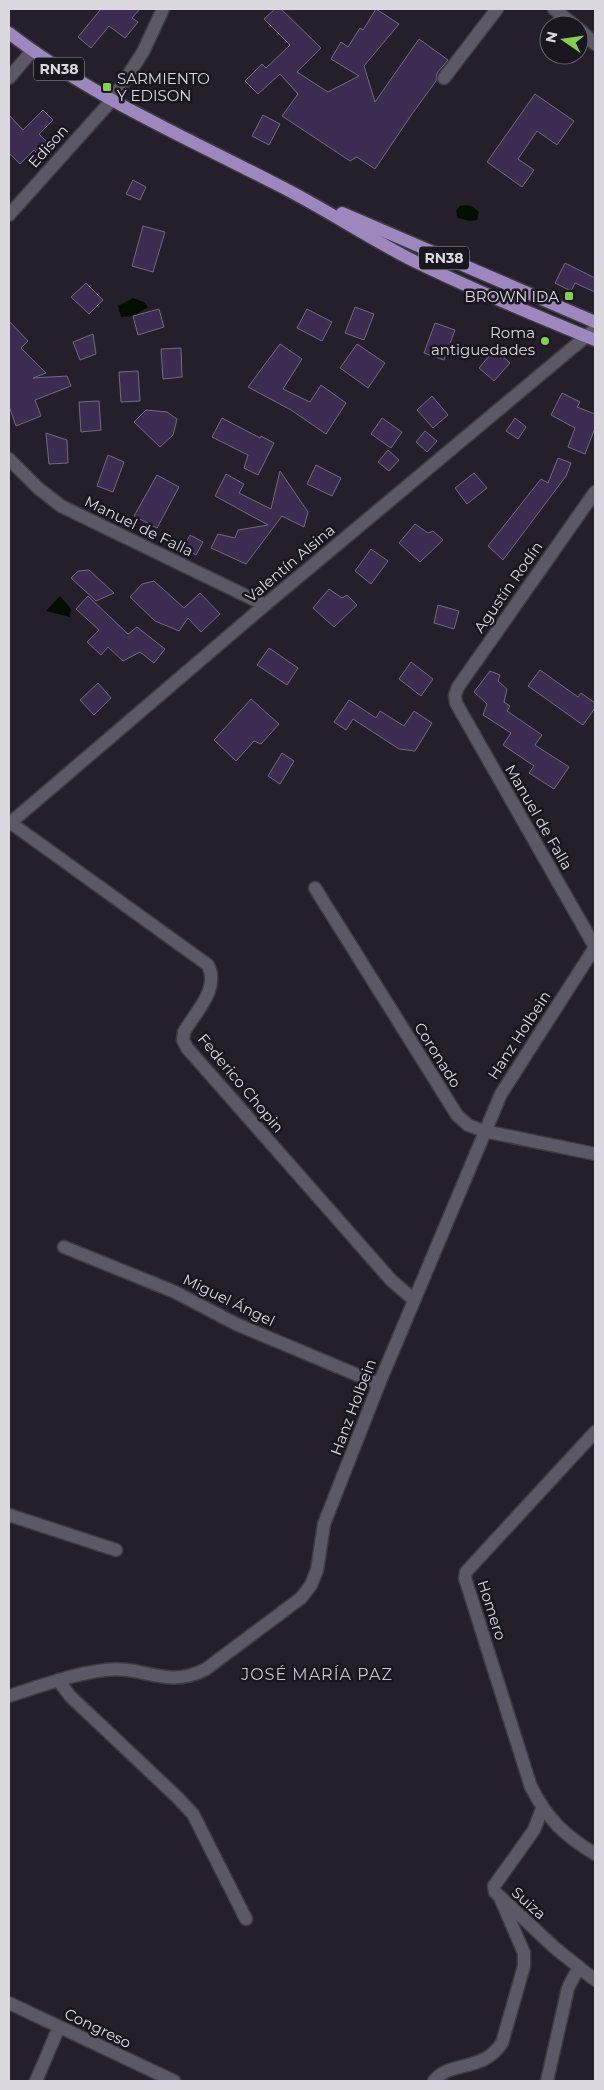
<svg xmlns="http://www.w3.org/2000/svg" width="604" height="2090" font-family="Montserrat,sans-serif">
<rect width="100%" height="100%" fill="#241f2a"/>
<g fill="#020e00">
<polygon points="466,205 473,207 479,212 477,220 470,221 458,218 456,211 460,206"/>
<polygon points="133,298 144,302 148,307 133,316 121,317 118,306"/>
<polygon points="60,596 71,609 70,617 46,611"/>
</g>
<g fill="#3c2c51" stroke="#716c79">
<polygon points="101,9 140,9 132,18 138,22 125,38 109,26 91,48 78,37"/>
<polygon points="275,9 281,9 321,48 297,72 328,92 359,76 331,59 341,42 348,47 360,28 363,30 376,9 399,24 364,66 375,102 419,39 448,60 437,73 436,81 412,114 375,169 357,157 350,161 282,116 298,94 280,74 258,94 245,81 262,64 266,68 290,45 264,19"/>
<polygon points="535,94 574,121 557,145 537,131 518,159 534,170 522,187 487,162"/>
<polygon points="43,110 53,120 39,134 52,147 41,157 34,150 20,164 9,153 9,115 23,130"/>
<polygon points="263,115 280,124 269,145 252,136"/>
<polygon points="133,180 146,187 140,200 126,194"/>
<polygon points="143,226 165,232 153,272 132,266"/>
<polygon points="565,263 595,278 595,292 575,283 571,291 555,283"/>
<polygon points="86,283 103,300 89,314 71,297"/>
<polygon points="355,307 374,314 364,340 345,333"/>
<polygon points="159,309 164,327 138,335 133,316"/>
<polygon points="307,309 332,322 322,341 297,328"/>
<polygon points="9,321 28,341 21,348 46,373 33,378 67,376 71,386 35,400 41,416 16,426 9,406"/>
<polygon points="435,323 455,330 444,360 424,353"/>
<polygon points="93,334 96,354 80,360 73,342"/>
<polygon points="280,344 302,359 283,389 310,402 321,385 346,403 326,434 291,410 248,387"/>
<polygon points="357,344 385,363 368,388 340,368"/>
<polygon points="181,348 182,377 163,379 161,349"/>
<polygon points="495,349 510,363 494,381 479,368"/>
<polygon points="138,371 140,401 121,402 119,372"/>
<polygon points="562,393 580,402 577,407 595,414 595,428 585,454 568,447 575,428 551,415"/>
<polygon points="432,396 448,415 433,428 417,410"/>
<polygon points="99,401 101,430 81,432 79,402"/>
<polygon points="146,410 167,412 177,419 173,435 160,447 134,422"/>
<polygon points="222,418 260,438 261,436 274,443 258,475 244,468 248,455 212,437"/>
<polygon points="382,418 402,432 391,448 371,434"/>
<polygon points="515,418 526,427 518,439 506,431"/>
<polygon points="425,431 437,441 427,452 416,442"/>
<polygon points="46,433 67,440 68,463 49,464"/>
<polygon points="388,450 399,460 389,471 378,462"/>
<polygon points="108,455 124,462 113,492 97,486"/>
<polygon points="558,458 571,463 566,476 503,560 488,546 541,479 548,483"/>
<polygon points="316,465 341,478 332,496 307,484"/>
<polygon points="280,471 308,512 304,527 282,516 246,564 211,548 218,534 235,538 238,530 268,525 215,496 226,474 244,484 239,493 271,509"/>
<polygon points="474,473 487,488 467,504 455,488"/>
<polygon points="157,475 179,487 157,528 134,516"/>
<polygon points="415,524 428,533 433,531 443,540 420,562 399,543"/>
<polygon points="190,535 203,542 196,555 183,548"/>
<polygon points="371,549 388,561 371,584 355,571"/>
<polygon points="89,570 114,593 96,601 71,578 78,571"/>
<polygon points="154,581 184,608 200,593 220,614 201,632 188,618 179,631 155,621 130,597 142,584"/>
<polygon points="329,589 342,598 347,595 357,605 334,627 313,608"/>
<polygon points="88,596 128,634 137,627 165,649 154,663 140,652 123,661 108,647 101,655 87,642 99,630 76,609"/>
<polygon points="438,605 459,611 454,629 434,623"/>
<polygon points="269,648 298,668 287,685 257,665"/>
<polygon points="411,662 433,679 421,696 399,679"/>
<polygon points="540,670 578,697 581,693 595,703 595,708 583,725 528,686"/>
<polygon points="490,671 500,675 498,681 507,689 504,702 510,706 507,711 542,735 535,745 569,767 554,789 529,773 534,766 503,745 511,733 483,715 487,704 474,692"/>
<polygon points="98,683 111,698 94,715 80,700"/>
<polygon points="251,699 279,724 261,744 254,741 236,761 214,740"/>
<polygon points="349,700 376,718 380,711 404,726 414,711 432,723 415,751 399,749 353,719 346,730 334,722"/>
<polygon points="282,753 294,761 280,784 268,776"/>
</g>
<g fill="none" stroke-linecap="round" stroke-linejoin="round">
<defs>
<g id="minor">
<polyline points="554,9 574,25"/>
<polyline points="579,29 595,44"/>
<polyline points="9,78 32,51"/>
<polyline points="444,78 497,9"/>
<polyline points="112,100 143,52 163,9"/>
<polyline points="9,459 38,488 61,506 265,605"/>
<path d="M11 823 208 965C220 989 196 1011 184 1032L183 1040 187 1048 391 1280 414 1300"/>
<polyline points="9,824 265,605 595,329"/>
<polyline points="315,888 457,1115 468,1125 484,1131 595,1154"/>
<polyline points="595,947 456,703 455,695 458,687 595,492"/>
<polyline points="64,1247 175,1292 236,1324 379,1384"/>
<path d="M595 1432 466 1572 465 1578 531 1787C548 1820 564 1835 595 1854"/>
<polyline points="9,1515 116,1550"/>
<polyline points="58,1680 70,1696 177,1797 193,1814 246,1919"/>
<path d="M9 1696C40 1686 72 1674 105 1670 145 1665 166 1690 206 1669L301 1598 311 1585 317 1570 324 1524 379 1384 501 1094 595 947"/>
<polyline points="542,1809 534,1830 494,1886 495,1892 555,1948 595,1980"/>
<polyline points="9,2003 174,2081"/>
<polyline points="36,2081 59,2027"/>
<path d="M434 2081C450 2060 482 2073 502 2043L524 1966V1953L501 1900"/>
<polyline points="547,2081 568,1988 579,1967"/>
</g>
<polyline id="tertiary" points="9,215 112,100"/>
<g id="primary">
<path d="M9 33C89 95 183 136 272 182 319 205 362 234 408 258 469 288 532 314 595 340"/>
<polyline points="342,213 595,322"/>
</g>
</defs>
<use href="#minor" stroke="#3e3b43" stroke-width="15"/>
<use href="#tertiary" stroke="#3e3b43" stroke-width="15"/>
<use href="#primary" stroke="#3e3b43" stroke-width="15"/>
<use href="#minor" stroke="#5d5865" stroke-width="12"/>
<use href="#tertiary" stroke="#5d5865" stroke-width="12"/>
<use href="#primary" stroke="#9e86be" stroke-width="12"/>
</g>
<g fill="#83d04e" stroke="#1a1620" stroke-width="2">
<rect x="102" y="82" width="10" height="10" rx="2.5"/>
<rect x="564" y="291" width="10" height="10" rx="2.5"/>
<circle cx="545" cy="341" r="5"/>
</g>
<g text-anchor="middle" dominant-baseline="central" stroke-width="5" stroke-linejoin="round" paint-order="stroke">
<g fill="#1a1620" stroke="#a19ea6" stroke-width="1">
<rect x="34" y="57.5" width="50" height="23" rx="4"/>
<rect x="419" y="246.5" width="50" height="23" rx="4"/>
</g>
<g font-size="14" font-weight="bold" fill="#dbd8df">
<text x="59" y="69">RN38</text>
<text x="444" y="258">RN38</text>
</g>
<g font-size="15" fill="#dbd8df" stroke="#1a1620" text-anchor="end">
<text x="117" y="78" text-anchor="start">SARMIENTO<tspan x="117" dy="17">Y EDISON</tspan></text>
<text x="559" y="296">BROWN IDA</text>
<text x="535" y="332">Roma<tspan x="535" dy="17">antiguedades</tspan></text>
</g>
<g font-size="15" fill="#dbd8df" stroke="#1a1620">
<text transform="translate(48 146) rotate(-48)">Edison</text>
<text transform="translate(139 526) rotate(26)">Manuel de Falla</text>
<text transform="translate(290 563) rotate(-40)">Valentín Alsina</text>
<text transform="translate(508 587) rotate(-55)">Agustín Rodín</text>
<text transform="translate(539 817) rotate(60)">Manuel de Falla</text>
<text transform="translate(519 1035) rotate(-57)">Hanz Holbein</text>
<text transform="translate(438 1055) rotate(58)">Coronado</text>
<text transform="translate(241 1083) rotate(50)">Federico Chopin</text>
<text transform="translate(229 1300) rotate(26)">Miguel Ángel</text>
<text transform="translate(353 1407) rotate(-69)">Hanz Holbein</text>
<text transform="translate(492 1610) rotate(72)">Homero</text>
<text transform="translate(529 1903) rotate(42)">Suiza</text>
<text transform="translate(98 2028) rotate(26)">Congreso</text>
</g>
<g font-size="16" letter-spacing="1" fill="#c9c3d1" stroke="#1a1620">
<text x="317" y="1674">JOSÉ MARÍA PAZ</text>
</g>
</g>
<rect width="604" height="2090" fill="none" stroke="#dbd8df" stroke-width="20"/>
<g transform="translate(564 40) rotate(283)"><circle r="24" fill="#1a1620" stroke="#67646c"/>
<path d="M0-4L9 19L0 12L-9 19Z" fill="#83d04e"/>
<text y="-8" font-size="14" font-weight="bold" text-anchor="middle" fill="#dbd8df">N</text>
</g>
</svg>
